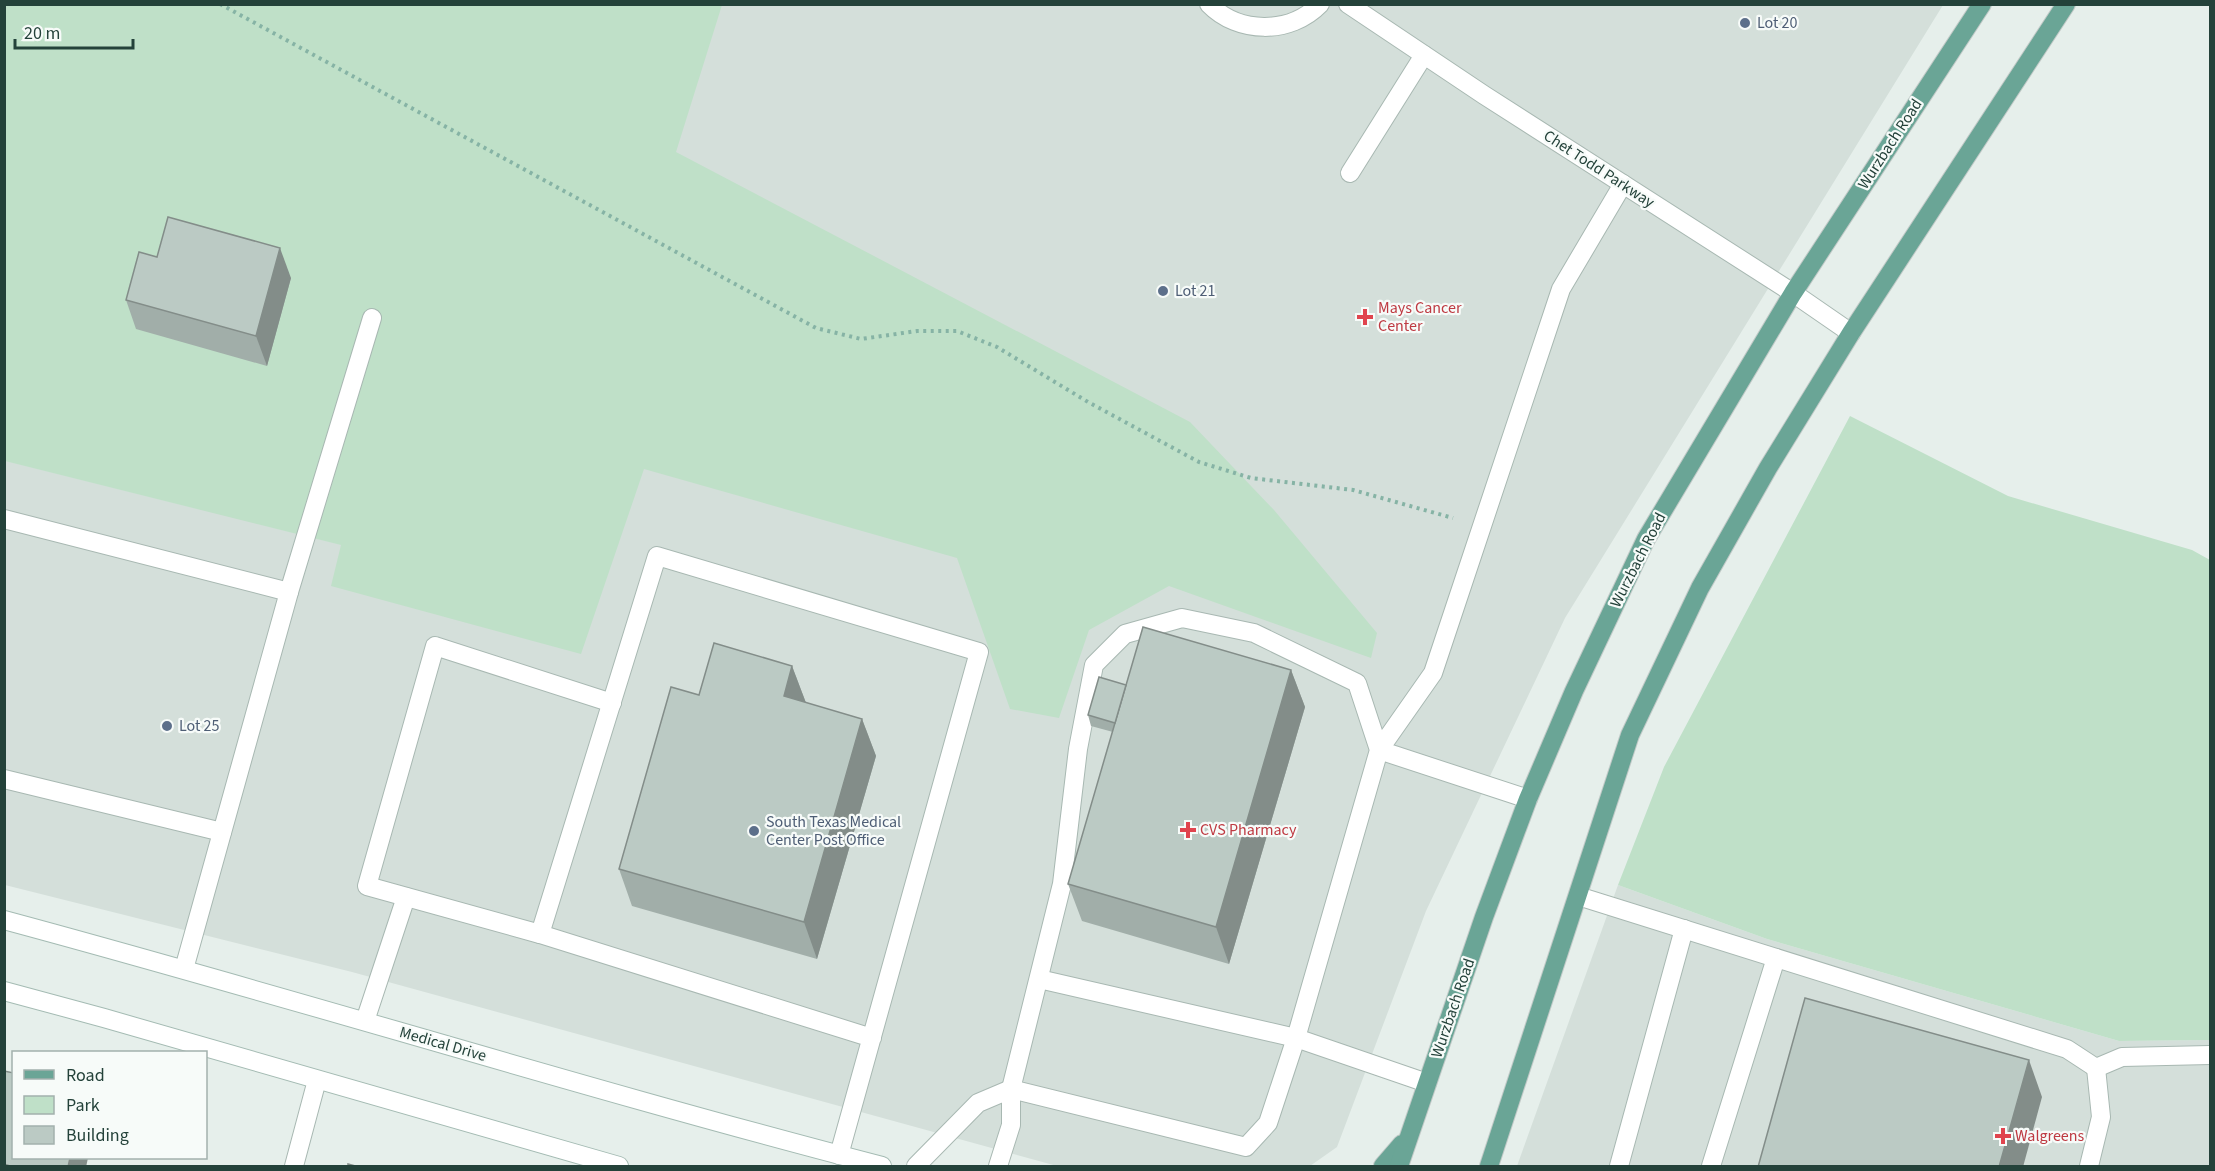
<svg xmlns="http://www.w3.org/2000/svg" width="2215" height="1171" font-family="'Source Sans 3',sans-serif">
<rect width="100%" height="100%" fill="#e6efeb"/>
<g fill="#d4dfda">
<polygon points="4,5 1943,5 1565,618 1426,911 1337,1147 1310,1166 1057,1166 352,972 5,885"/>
<polygon points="1618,885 1767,939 2119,1041 2210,1040 2210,1166 1517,1166"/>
</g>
<g fill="#bfe0c8">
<polygon points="5,5 722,5 676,152 1190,422 1274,510 1377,633 1371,658 1169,586 1089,630 1059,718 1010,709 957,558 644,469 581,654 331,586 341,545 5,461"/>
<polygon points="1850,416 2008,496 2192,550 2210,560 2210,1040 2119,1041 1767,939 1618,885 1664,767"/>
</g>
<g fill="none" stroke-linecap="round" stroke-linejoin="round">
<defs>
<g id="lane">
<path d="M1209 4C1238 34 1290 35 1320 4"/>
<polyline points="1348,4 1484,95 1793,293 1851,333"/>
<polyline points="1350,173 1424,55"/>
<polyline points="4,519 289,592 184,969"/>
<polyline points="289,592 372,318"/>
<polyline points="1379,750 1357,683 1254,633 1182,618 1125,634 1094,665 1078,749 1062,884 1011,1089 1246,1147 1268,1123 1296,1038 1379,750 1433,673 1561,289 1623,184"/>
<polyline points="1379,750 1528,799"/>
<polyline points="4,779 222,832"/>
<polyline points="1578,896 2067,1049 2096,1068 2122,1057 2210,1055"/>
<polyline points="540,934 367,886 435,646 612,703"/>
<polyline points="1039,979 1296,1038 1427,1083"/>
<polyline points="365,1021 406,897"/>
<polyline points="839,1155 979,652 657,556 540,934 872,1038"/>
<polyline points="294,1166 317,1080"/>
<polyline points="916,1166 978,1103 1011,1089 1011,1125 998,1166"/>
<polyline points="1619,1166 1684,929"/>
<polyline points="1711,1166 1776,958"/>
<polyline points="2089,1166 2101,1117 2096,1068"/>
</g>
<g id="secondary">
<path d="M4 920C298 999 588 1090 882 1166"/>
<polyline points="4,991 104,1018 619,1166"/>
</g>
<g id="primary">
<polyline points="1383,1166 1402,1144"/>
<polyline points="1399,1166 1484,917 1528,799 1574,691 1646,539 1793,293 1982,4"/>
<polyline points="1489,1166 1630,735 1700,588 1768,468 1851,333 2066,4"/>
</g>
</defs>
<use href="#lane" stroke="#a8b8b2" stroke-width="20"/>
<use href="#secondary" stroke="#a4bbb3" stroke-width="20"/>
<use href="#primary" stroke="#c2cac8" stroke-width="20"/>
<polyline stroke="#86b3a5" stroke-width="4" stroke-dasharray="3 4.5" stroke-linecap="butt" points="220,4 816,328 861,339 917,331 957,331 997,347 1088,402 1199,462 1251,478 1353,490 1453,518"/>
<use href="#lane" stroke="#fff" stroke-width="18"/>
<use href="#secondary" stroke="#fff" stroke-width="18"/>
<use href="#primary" stroke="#6aa596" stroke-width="18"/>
</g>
<g fill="#a1aea9">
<polygon points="157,257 291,278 267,366 136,329 126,300"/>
<polygon points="792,666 806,703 862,719 876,756 817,959 632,906 619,869"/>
<polygon points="1291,670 1305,707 1229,964 1082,921 1068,884 1113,732 1091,726 1088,715 1126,685"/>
</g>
<g fill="#838d89">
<polygon points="280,248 291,278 267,366 256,336"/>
<polygon points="792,666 806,703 784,696"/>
<polygon points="1291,670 1305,707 1229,964 1216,927"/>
<polygon points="862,719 876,756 817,959 804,922"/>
<polygon points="2029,1060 2042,1097 2023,1167 1999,1167"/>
<polygon points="70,1158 88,1158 86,1167 68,1167"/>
</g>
<g fill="#bbcac4" stroke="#838d89" stroke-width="1.5">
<polygon points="168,217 280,248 256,336 126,300 139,252 157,257"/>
<polygon points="1143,627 1291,670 1216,927 1068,884"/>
<polygon points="714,643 792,666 784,696 862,719 804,922 619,869 671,687 699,695"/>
<polygon points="1099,677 1126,685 1115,723 1088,715"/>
<polygon points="1805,998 2029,1060 1999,1167 1758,1167"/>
<polygon points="4,1071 14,1073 14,1158 70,1158 68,1167 13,1167 4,1164"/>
<polygon points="348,1164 359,1167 348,1167"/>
</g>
<g fill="#5c6f8a" stroke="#f7fbf9" stroke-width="2">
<circle cx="1745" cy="23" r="6"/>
<circle cx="1163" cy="291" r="6"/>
<circle cx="167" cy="726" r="6"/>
<circle cx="754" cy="831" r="6"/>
</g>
<g fill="#e0444e" stroke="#f7fbf9" stroke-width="2">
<path d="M1362 308h6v6h6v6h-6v6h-6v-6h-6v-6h6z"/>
<path d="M1185 821h6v6h6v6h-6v6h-6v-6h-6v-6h6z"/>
<path d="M2000 1127h6v6h6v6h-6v6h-6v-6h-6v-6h6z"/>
</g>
<g text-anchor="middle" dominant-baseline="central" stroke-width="4.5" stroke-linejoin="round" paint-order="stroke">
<g font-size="16" fill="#4e5e75" stroke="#f7fbf9" text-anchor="start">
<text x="1757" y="23">Lot 20</text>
<text x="1175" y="291">Lot 21</text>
<text x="179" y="726">Lot 25</text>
<text x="766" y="822">South Texas Medical<tspan x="766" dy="18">Center Post Office</tspan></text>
</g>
<g font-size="16" fill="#24423a" stroke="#f7fbf9">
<text transform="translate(1890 144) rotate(-57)">Wurzbach Road</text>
<text transform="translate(1599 169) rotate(33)">Chet Todd Parkway</text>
<text transform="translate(1638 560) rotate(-63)">Wurzbach Road</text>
<text transform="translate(1453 1008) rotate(-71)">Wurzbach Road</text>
<text transform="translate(443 1044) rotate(16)">Medical Drive</text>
</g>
<g font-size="16" fill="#be3a42" stroke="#f7fbf9" text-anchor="start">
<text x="1378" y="308">Mays Cancer<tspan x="1378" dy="18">Center</tspan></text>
<text x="1200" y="830">CVS Pharmacy</text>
<text x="2015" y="1136">Walgreens</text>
</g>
</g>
<rect width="2215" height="1171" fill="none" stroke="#24423a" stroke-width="12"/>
<rect x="12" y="1051" width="195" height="108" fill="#f7fbf9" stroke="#a3b1ad" stroke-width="1.5"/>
<rect x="24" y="1070" width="30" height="9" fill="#6aa596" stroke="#a3b1ad" stroke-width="1.5"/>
<text x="66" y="1081" font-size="18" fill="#24423a">Road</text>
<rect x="24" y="1096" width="30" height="18" fill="#bfe0c8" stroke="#a3b1ad" stroke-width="1.5"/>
<text x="66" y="1111" font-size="18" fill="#24423a">Park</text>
<rect x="24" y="1126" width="30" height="18" fill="#bbcac4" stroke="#a3b1ad" stroke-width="1.5"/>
<text x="66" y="1141" font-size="18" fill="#24423a">Building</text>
<path d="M15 39v9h118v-9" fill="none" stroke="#24423a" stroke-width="3"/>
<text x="24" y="39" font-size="18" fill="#24423a" stroke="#f7fbf9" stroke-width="4.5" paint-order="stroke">20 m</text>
</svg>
